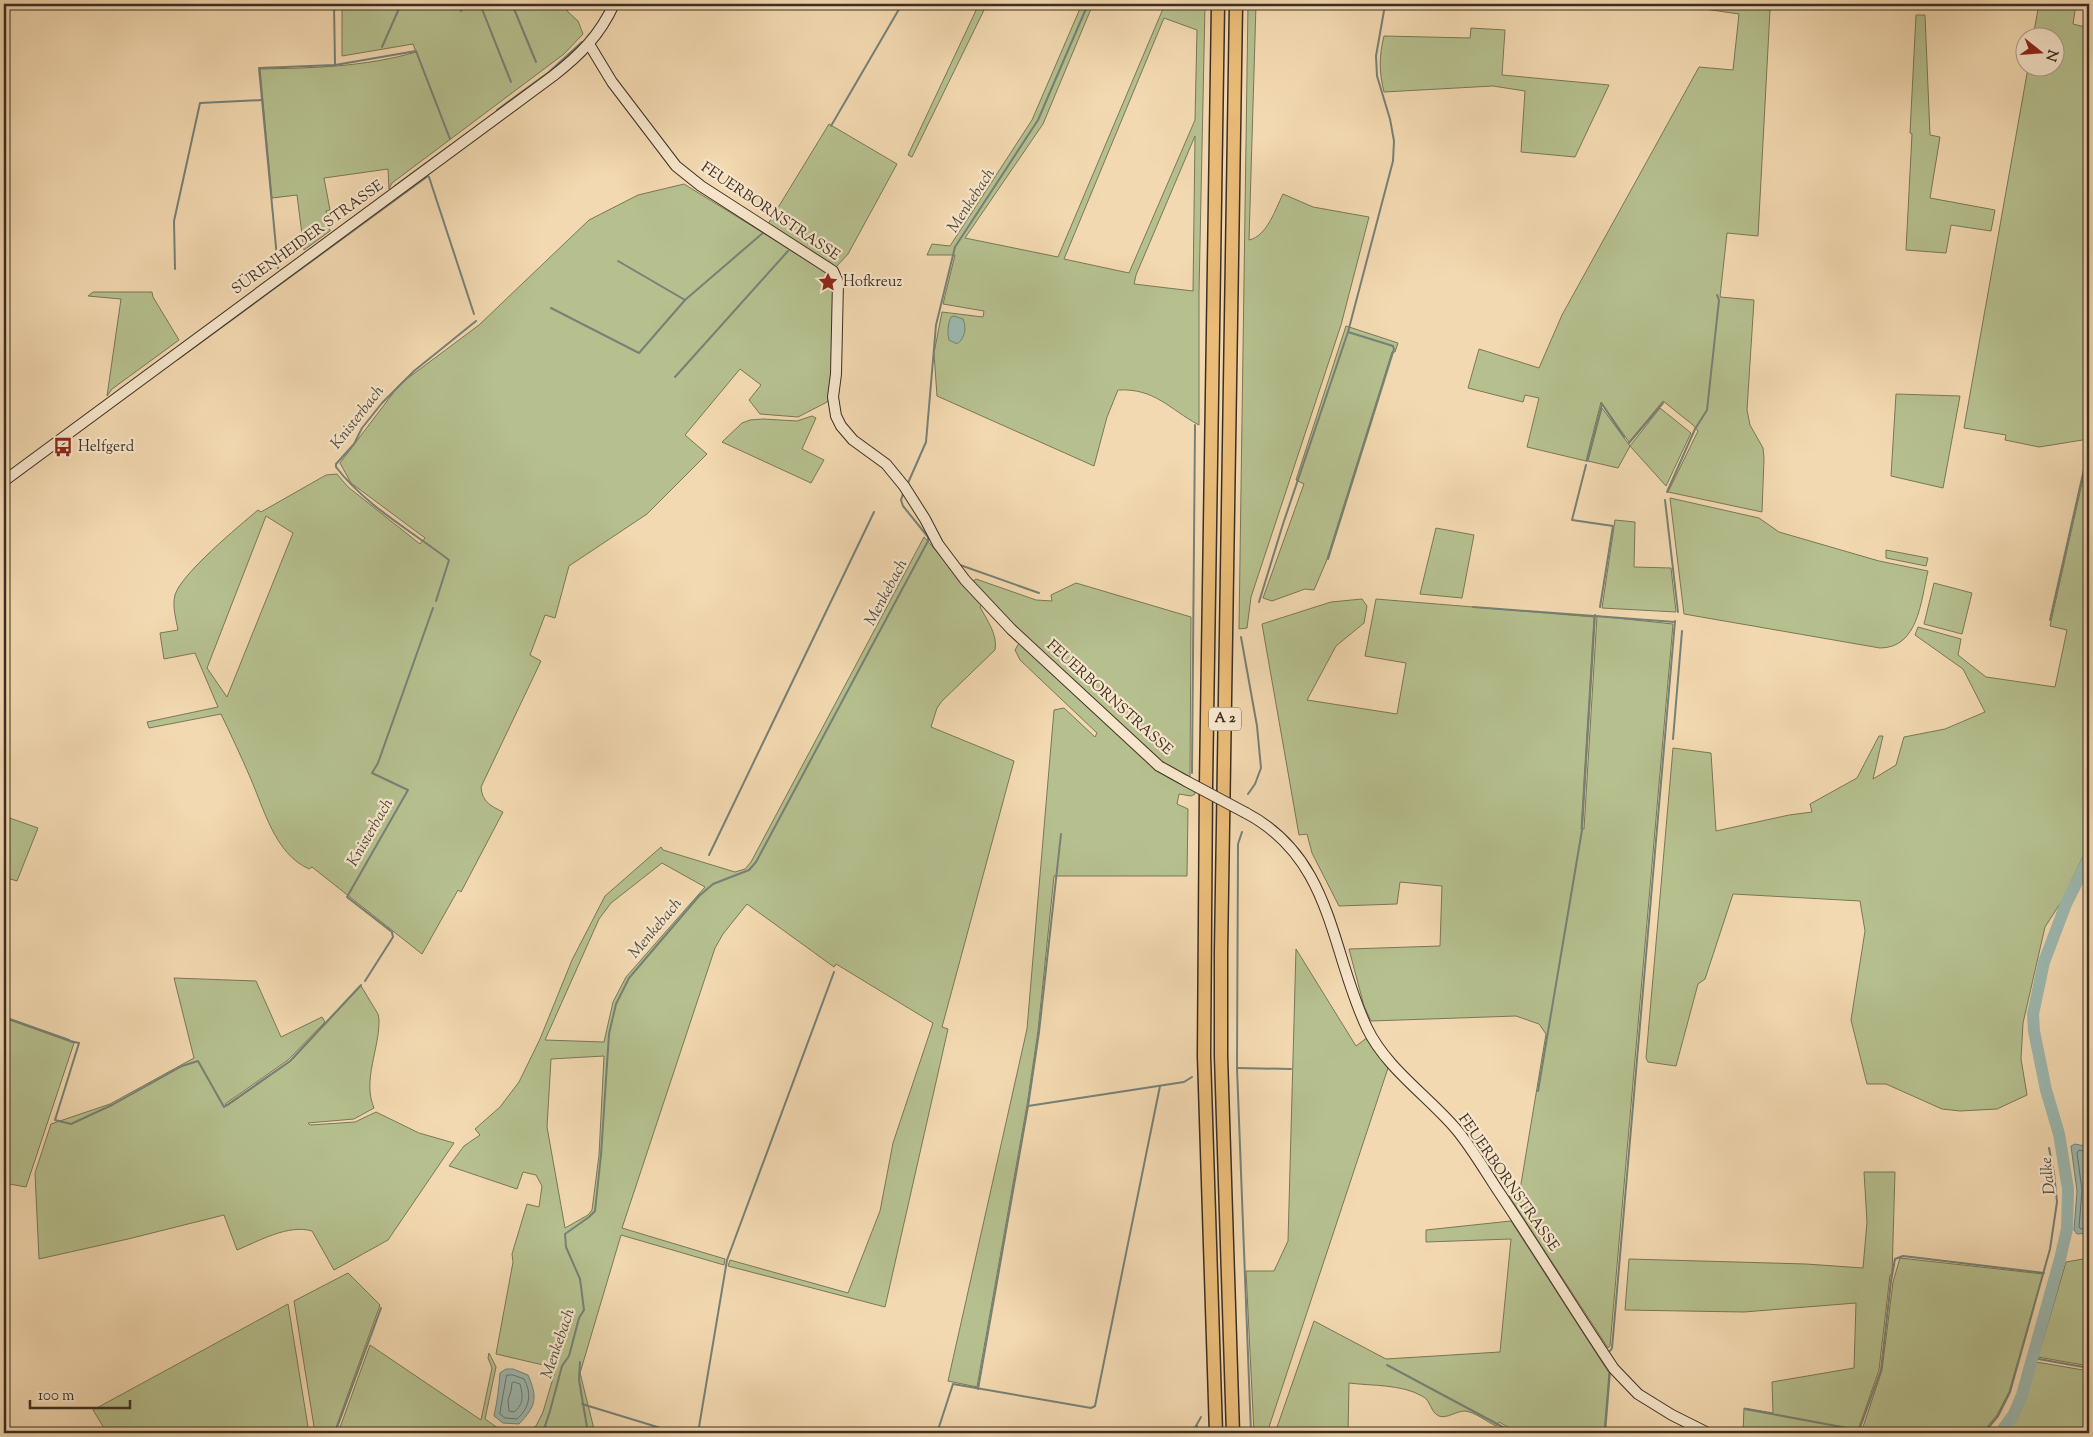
<svg xmlns="http://www.w3.org/2000/svg" width="2093" height="1437" font-family="'Sorts Mill Goudy',serif">
<rect width="100%" height="100%" fill="#f3d9b1"/>
<filter id="stains"><feTurbulence type="fractalNoise" baseFrequency=".004" numOctaves="4"/><feColorMatrix values="0 0 0 0 .2 0 0 0 0 .09 0 0 0 0 .02 0 0 0 .5 -.17"/></filter>
<radialGradient id="worn" r=".72"><stop offset=".6" stop-color="#630" stop-opacity="0"/><stop offset="1" stop-color="#630" stop-opacity=".3"/></radialGradient>
<g fill="#b6c08f" stroke="#7a7758" fill-rule="evenodd">
<path d="M342 4H564L568 12 578 21 583 34 564 54 392 183 389 189 388 169 324 178 330 210 326 211 330 231 304 250 297 195 272 198 260 69C312 68 365 67 416 52L413 44 342 56Z"/>
<polygon points="979,4 987,4 912,157 908,155"/>
<path d="M1082 4H1093L1043 124 965 238 1058 257 1165 4H1205L1199 292V425C1169 409 1155 388 1118 390L1107 417 1094 466 937 396 934 353 942 312 983 317 984 311 943 304 955 255H927L932 244 950 246 1032 120ZM1164 18 1197 30 1195 120 1129 273 1064 259ZM1195 136 1193 291 1134 284 1136 275Z"/>
<path d="M1248 4H1256L1249 240C1267 236 1275 210 1283 194L1313 207 1369 217 1341 325 1251 597 1247 628 1239 629Z"/>
<polygon points="1695,4 1740,4 1740,6 1770,10 1758,236 1727,233 1720,297 1754,300 1747,410 1750,425 1763,448 1764,458 1762,512 1668,492 1698,431 1693,425 1663,401 1629,442 1601,402 1586,461 1527,447 1539,398 1525,395 1523,402 1468,388 1479,349 1539,368 1562,315 1699,67 1733,70 1739,14 1698,8"/>
<polygon points="2039,4 2076,4 2073,24 2089,28 2089,439 2039,447 2005,440 2006,435 1964,428 2028,68 2056,68 2056,38 2033,37"/>
<polygon points="1916,15 1925,15 1930,135 1940,137 1930,198 1995,210 1991,231 1951,225 1946,253 1906,250 1912,134 1910,133"/>
<path d="M1471 28 1505 30 1502 75 1609 85 1575 157 1521 152 1525 91 1493 86 1384 92C1379 72 1379 56 1384 36L1470 38Z"/>
<polygon points="829,124 897,164 848,254 836,267 768,224"/>
<path d="M684 184 833 276 836 290 830 398 827 402 798 417 760 414 749 400 761 385 740 369 685 435 707 454 647 514 569 566 555 618 545 615 530 655 541 661 481 787C482 802 491 806 503 812L461 892 458 890 422 954 312 867 309 869C275 854 264 809 250 777 241 756 231 735 221 714L149 728 147 722 218 707 195 653 164 659 160 633 178 630C176 619 172 606 175 595 181 574 239 526 258 510L261 512 326 475 337 474 348 487 420 544 425 538 351 483 340 463 400 384 479 325 589 220 638 195ZM266 516 293 533 227 697 207 668Z"/>
<polygon points="93,292 152,292 153,297 179,340 112,389 107,396 121,299 88,296"/>
<polygon points="1346,326 1398,343 1395,352 1392,352 1326,562 1314,590 1305,589 1272,601 1263,598 1304,484 1296,480"/>
<polygon points="1896,394 1960,396 1943,488 1891,476"/>
<polygon points="1602,408 1630,446 1660,408 1691,433 1666,486 1630,446 1618,468 1588,461"/>
<polygon points="812,416 816,418 802,449 824,460 811,483 722,442 742,423 750,420 763,419 797,421"/>
<polygon points="2089,452 2089,844 2063,899 2045,927 2023,1023 2021,1059 2027,1095 1997,1109 1960,1111 1942,1109 1886,1084 1867,1084 1851,1020 1865,931 1860,901 1733,894 1705,979 1698,984 1676,1066 1648,1062 1646,1058 1673,748 1711,753 1716,831 1789,815 1812,812 1810,804 1857,778 1879,736 1883,736 1873,779 1896,765 1904,737 1945,729 1985,712 1963,669 1915,635 1918,627 1961,639 1958,655 1986,677 2055,687 2067,630 2050,626"/>
<path d="M1670 498 1759 518 1779 532 1879 561 1928 571C1921 599 1919 648 1880 648L1684 614Z"/>
<polygon points="1615,520 1635,522 1634,567 1671,568 1676,612 1602,608"/>
<polygon points="1436,528 1474,535 1462,598 1420,594"/>
<path d="M924 537 982 604 980 607C987 620 998 635 995 650L942 701 937 708 931 727 1014 761 942 1027 948 1029 885 1307 728 1266 730 1260 848 1293 880 1211 893 1143 933 1023 836 964 834 967 747 904 723 934 715 948 622 1228 725 1259 724 1265 621 1235 580 1373 595 1433H524L536 1426 543 1412 556 1368 496 1354 513 1262 512 1254 527 1204 539 1207 542 1186 536 1175 523 1172 517 1189 449 1166 464 1146 480 1135 475 1129 500 1107 519 1082 540 1039 572 960 605 896 661 847 663 850 735 872 745 869 751 862ZM662 863 705 887 626 977 613 1002 604 1042 545 1040 599 919 611 903ZM604 1056 599 1155 592 1210 588 1215 565 1228 547 1127 551 1059Z"/>
<polygon points="1886,550 1928,558 1926,566 1886,558"/>
<polygon points="976,579 1036,600 1052,601 1051,595 1076,583 1191,617 1190,777 1161,762 1024,636 972,582"/>
<polygon points="1934,583 1972,593 1962,634 1924,624"/>
<polygon points="1362,599 1367,606 1364,623 1336,646 1307,700 1397,714 1406,663 1365,656 1376,599 1594,617 1581,829 1584,829 1597,616 1673,624 1610,1346 1608,1348 1509,1196 1520,1190 1546,1034 1539,1024 1516,1016 1371,1021 1364,1006 1349,949 1440,946 1442,886 1400,882 1397,904 1339,906 1312,853 1307,834 1299,835 1262,624 1331,602"/>
<polygon points="1019,643 1156,770 1195,790 1195,794 1191,796 1179,794 1177,804 1188,809 1187,876 1054,876 1038,1031 1027,1105 977,1387 948,1381 1027,1029 1054,710 1064,708 1095,737 1097,733 1020,660 1015,650"/>
<polygon points="4,816 38,828 17,881 4,877"/>
<polygon points="1296,949 1356,1046 1368,1037 1388,1068 1267,1433 1254,1433 1246,1271 1274,1271 1288,1241"/>
<path d="M174 978 256 981 281 1037 322 1017 325 1022 288 1060 225 1104 227 1106 291 1061 361 986 378 1014 379 1019C380 1048 362 1080 374 1108L354 1119 308 1123 310 1125 355 1122 376 1112 419 1133 454 1143 388 1240 334 1270 312 1231C288 1224 259 1241 237 1250L224 1215 128 1239 39 1259 35 1173 51 1124 110 1104 194 1058Z"/>
<polygon points="4,1018 74,1043 26,1187 4,1183"/>
<polygon points="1864,1172 1895,1172 1892,1275 1890,1275 1879,1370 1857,1433 1743,1433 1744,1408 1773,1413 1772,1382 1854,1368 1856,1303 1744,1312 1625,1310 1629,1259 1806,1264 1863,1268 1867,1222"/>
<path d="M1511 1221 1609 1373 1604 1433H1519L1499 1422 1496 1426C1487 1422 1475 1412 1465 1411 1456 1411 1447 1419 1439 1416 1430 1412 1431 1400 1422 1396 1401 1384 1372 1386 1349 1383L1348 1433H1275L1314 1321 1386 1359 1500 1352 1511 1239 1426 1242V1230Z"/>
<polygon points="1900,1258 2043,1274 2009,1392 1997,1415 1982,1433 1861,1433 1882,1370 1893,1282"/>
<polygon points="2089,1258 2089,1366 2038,1357 2066,1262"/>
<polygon points="348,1273 380,1305 334,1433 315,1433 294,1301"/>
<polygon points="288,1304 309,1433 107,1433 93,1410"/>
<polygon points="370,1345 481,1420 492,1368 488,1358 489,1353 496,1367 485,1419 505,1433 338,1433"/>
<polygon points="2036,1362 2089,1371 2089,1433 2006,1433 2018,1417"/>
</g>
<g fill="#9cb9b1" stroke="#768177">
<path d="M954 316 963 319C967 328 965 338 957 344L949 340C947 333 948 323 951 317Z"/>
<polygon points="2075,1144 2089,1147 2089,1233 2077,1234 2074,1230 2077,1191 2071,1146"/>
<path d="M506 1369H513L528 1375C538 1398 536 1406 519 1424L503 1423 494 1416C497 1402 499 1388 500 1373Z"/>
</g>
<g fill="none" stroke-linecap="round" stroke-linejoin="round">
<g stroke="#6c7469" stroke-width="1">
<polyline points="2089,1152 2079,1150 2077,1153 2082,1190 2079,1227 2081,1229 2089,1228"/>
<polyline points="2089,1158 2084,1161 2088,1190 2085,1219 2089,1222"/>
<path d="M507 1375H513L524 1379C532 1394 530 1407 517 1419L505 1418 500 1414Z"/>
<path d="M514 1382 520 1384C523 1396 524 1404 514 1412L509 1411 508 1400 511 1391 512 1383Z"/>
</g>
<g stroke="#768177" stroke-width="2">
<polyline points="334,4 335,65"/>
<polyline points="480,4 511,82"/>
<polyline points="512,4 536,62"/>
<polyline points="461,11 464,4"/>
<polyline points="382,47 401,4"/>
<polyline points="497,110 549,72 582,42"/>
<polyline points="831,126 902,4"/>
<polyline points="429,177 474,314"/>
<polyline points="395,186 451,145"/>
<polyline points="618,261 685,300"/>
<polyline points="278,268 259,68 335,65 416,51 450,139"/>
<polyline points="175,269 174,221 200,103 262,100"/>
<polyline points="551,308 639,353 685,300 764,232"/>
<polyline points="178,359 428,176"/>
<polyline points="675,377 788,251"/>
<polyline points="1629,443 1663,403"/>
<polyline points="1587,461 1602,404 1624,437"/>
<polyline points="1586,465 1572,520 1613,526 1600,607"/>
<polyline points="908,483 926,442 936,325 955,247 1038,120 1088,4"/>
<polyline points="1667,492 1695,429 1707,410 1719,300 1717,295"/>
<polyline points="1665,500 1678,612"/>
<polyline points="1328,559 1394,349 1393,346 1348,332"/>
<polyline points="960,565 1039,593"/>
<path d="M436 601 449 560C410 530 366 506 336 467V464L354 444 362 428 382 403 414 371 476 321"/>
<polyline points="1259,602 1283,524 1348,332 1393,161 1394,141 1390,119 1377,76 1376,56 1385,5"/>
<polyline points="1473,607 1675,622"/>
<polyline points="2050,620 2089,447"/>
<polyline points="1241,637 1257,726 1261,768 1255,784 1248,794"/>
<polyline points="1673,739 1682,631"/>
<polyline points="1192,773 1195,425"/>
<polyline points="1242,832 1238,844 1237,1068 1251,1433"/>
<polyline points="709,855 874,512"/>
<polyline points="4,955 5,952"/>
<polyline points="365,981 393,937 392,932 347,897 408,790 372,773 378,763 433,608"/>
<polyline points="4,1017 69,1040"/>
<polyline points="70,1041 79,1043 55,1120 71,1124 112,1105 182,1066 198,1061 224,1107 290,1061 361,985"/>
<polyline points="1237,1068 1291,1069"/>
<polyline points="1538,1091 1582,830 1595,615"/>
<polyline points="1028,1106 1184,1082 1192,1077"/>
<polyline points="1610,1351 1612,1348 1675,621"/>
<polyline points="2033,1358 2089,1368"/>
<polyline points="580,1362 579,1380 588,1433"/>
<polyline points="1387,1365 1514,1433"/>
<polyline points="978,1389 1028,1106 1039,1032 1061,834"/>
<polyline points="582,1404 677,1433"/>
<polyline points="1745,1409 1858,1430"/>
<polyline points="1197,1426 1197,1433"/>
<polyline points="335,1433 381,1308"/>
<polyline points="540,1433 544,1429 550,1411 562,1366 569,1356 579,1318 584,1310 580,1279 566,1247 565,1234 589,1217 595,1211 601,1155 609,1034 616,1004 629,978 699,896 713,884 749,870 756,862 928,541 928,537 903,506 901,500 903,494"/>
<polyline points="698,1433 727,1260 834,972"/>
<polyline points="937,1433 953,1384 1091,1408 1095,1406 1160,1086"/>
<polyline points="1192,1433 1201,1417"/>
<polyline points="1605,1433 1610,1371"/>
<polyline points="1858,1433 1881,1370 1891,1281 1895,1259 1903,1256 2044,1273"/>
<polyline points="1984,1433 1998,1416 2010,1392 2050,1249 2057,1202 2054,1173 2049,1148"/>
</g>
<polyline stroke="#9cb9b1" stroke-width="12" points="2000,1433 2014,1414 2022,1395 2060,1259 2067,1229 2068,1189 2059,1134 2046,1090 2034,1031 2033,1014 2044,962 2066,904 2089,858"/>
<defs>
<g id="secondary">
<polyline points="589,44 612,82 676,166 701,186 833,271 838,282 836,374 833,397 836,416 841,426 853,440 886,464 904,486 925,519 938,544 965,580 1011,629 1159,766 1186,781"/>
<path d="M4 481 553 76C580 55 600 35 614 4"/>
<path d="M1246 813C1333 859 1330 950 1367 1028 1386 1068 1428 1096 1456 1129 1472 1148 1485 1171 1499 1192 1538 1250 1575 1311 1614 1369L1638 1394 1672 1415 1708 1433"/>
</g>
<g id="highway">
<polyline points="1216,1433 1204,1056 1206,785 1218,4"/>
<polyline points="1233,1433 1221,1056 1221,952 1236,4"/>
</g>
</defs>
<use href="#secondary" stroke="#3d2e21" stroke-width="12"/>
<use href="#highway" stroke="#3d2e21" stroke-width="15"/>
<use href="#secondary" stroke="#f7e6cc" stroke-width="10"/>
<use href="#highway" stroke="#eabc78" stroke-width="12"/>
<defs>
<polyline id="secondary-bridge" points="1186,781 1246,813"/>
</defs>
<use href="#secondary-bridge" stroke="#3d2e21" stroke-width="12" stroke-linecap="butt"/>
<use href="#secondary-bridge" stroke="#f7e6cc" stroke-width="10"/>
</g>
<defs>
<symbol id="sight-bare" viewBox="-9 -9 18 18"><path d="M0-6L1.8-2.2L6-1.7L2.9 1.2L3.7 5.4L0 3.3L-3.7 5.4L-2.9 1.2L-6-1.7L-1.8-2.2Z" fill="#8f2418" stroke="#f7e6cc" stroke-width="2.5" paint-order="stroke"/></symbol>
<symbol id="bus-bare" viewBox="-9 -9 18 18"><path d="M-5-6H5V4H4V6H2V4H-2V6H-4V4H-5ZM-3.5-4V0h7V-4ZM-3.5 1.2v1.5H-2V1.2ZM2 1.2v1.5H3.5V1.2Z" fill="#8f2418" stroke="#f7e6cc" stroke-width="2.5" paint-order="stroke"/></symbol>
</defs>
<g fill-rule="evenodd">
<use href="#sight-bare" x="814" y="268" width="28" height="28"/>
<use href="#bus-bare" x="49" y="433" width="28" height="28"/>
</g>
<g text-anchor="middle" dominant-baseline="central" stroke-width="4.5" stroke-linejoin="round" paint-order="stroke">
<rect fill="#f7e6cc" stroke="#756554" stroke-width="1" x="1209" y="707.5" width="32" height="23" rx="4"/>
<g font-size="14" font-weight="bold" fill="#3d2e21">
<text x="1225" y="719">A 2</text>
</g>
<g font-size="15" fill="#3d2e21" stroke="#f7e6cc">
<text transform="translate(770 212) rotate(34)">FEUERBORNSTRASSE</text>
<text transform="translate(308 238) rotate(-36)">SÜRENHEIDER STRASSE</text>
<text transform="translate(1109 698) rotate(42)">FEUERBORNSTRASSE</text>
<text transform="translate(1508 1183) rotate(55)">FEUERBORNSTRASSE</text>
</g>
<g font-size="15" fill="#3d2e21" stroke="#f7e6cc" text-anchor="start">
<text x="843" y="282">Hofkreuz</text>
<text x="78" y="447">Helfgerd</text>
</g>
<g font-size="16" font-style="italic" fill="#504a3e" stroke="#f7e6cc">
<text transform="translate(972 201) rotate(-57)">Menkebach</text>
<text transform="translate(358 418) rotate(-52)">Knisterbach</text>
<text transform="translate(887 593) rotate(-62)">Menkebach</text>
<text transform="translate(371 833) rotate(-60)">Knisterbach</text>
<text transform="translate(656 929) rotate(-50)">Menkebach</text>
<text transform="translate(2049 1176) rotate(-96)">Dalke</text>
<text transform="translate(559 1344) rotate(-71)">Menkebach</text>
</g>
</g>
<rect width="2093" height="1437" fill="none" stroke="#f3d9b1" stroke-width="20"/>
<rect x="5" y="5" width="2083" height="1427" fill="none" stroke="#3d2e21" stroke-width="2.5"/>
<rect x="10" y="10" width="2073" height="1417" fill="none" stroke="#3d2e21"/>
<g transform="translate(2040 52) rotate(107)"><circle r="24" fill="#f7e6cc" stroke="#ad9c88"/>
<path d="M0-4L9 19L0 12L-9 19Z" fill="#8f2418"/>
<text y="-8" font-size="14" font-weight="bold" text-anchor="middle" fill="#3d2e21">N</text>
</g>
<path d="M30 1400v8h100v-8" fill="none" stroke="#3d2e21" stroke-width="2.5"/>
<text x="38" y="1400" font-size="15" fill="#3d2e21" stroke="#f7e6cc" stroke-width="4" paint-order="stroke">100 m</text>
<rect width="100%" height="100%" filter="url(#stains)"/>
<rect width="100%" height="100%" fill="url(#worn)"/>
</svg>
